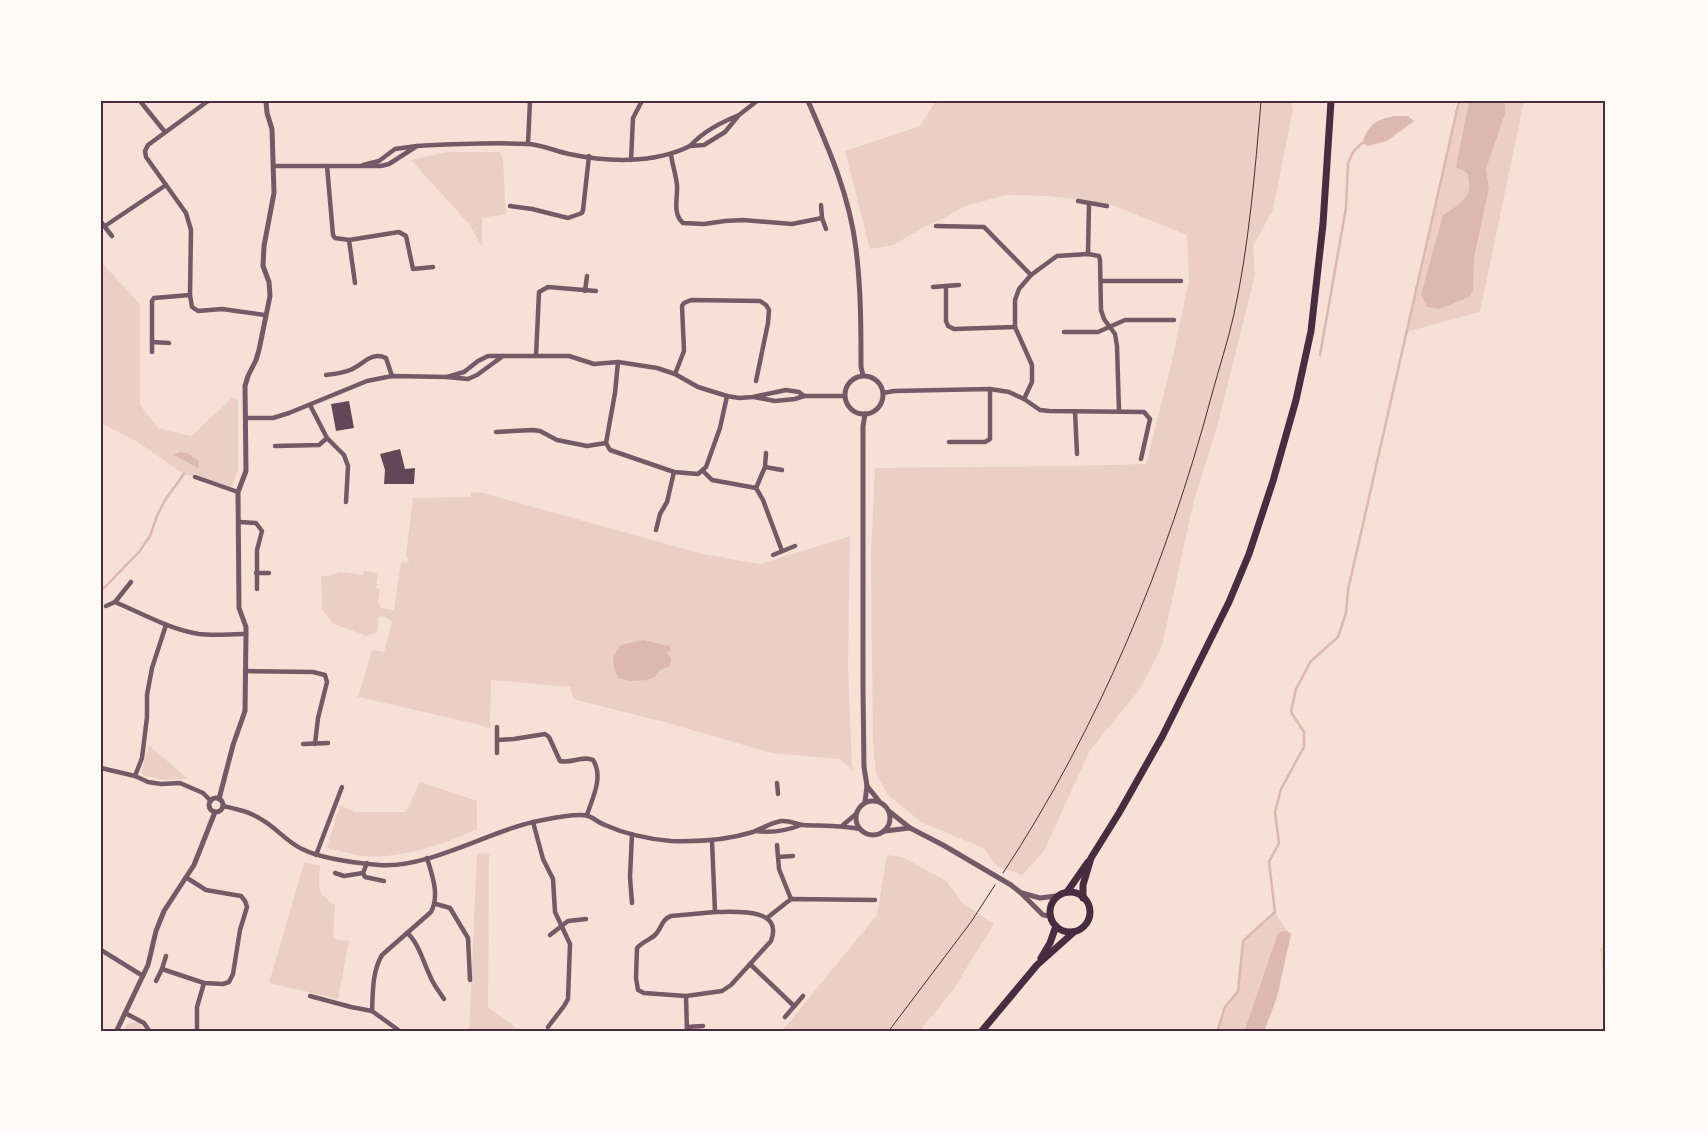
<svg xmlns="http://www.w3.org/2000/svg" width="1707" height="1133" font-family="Mulish,sans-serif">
<rect width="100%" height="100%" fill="#f7e1d7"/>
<g fill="#ebcfc5">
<polygon points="936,101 1291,101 1293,109 1273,210 1253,246 1255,275 1216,431 1194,500 1162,646 1140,689 1090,750 1044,851 1022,875 997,866 983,848 921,822 888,795 876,774 873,743 872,664 871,555 875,468 1071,466 1146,464 1171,365 1189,280 1187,235 1107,203 1048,196 1007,195 965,206 946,217 920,229 894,245 870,249 845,151 920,126"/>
<polygon points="1459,101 1469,101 1467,108 1467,173 1470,183 1468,196 1460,204 1443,215 1422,295 1427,307 1438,309 1473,290 1474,258 1489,188 1486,169 1505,114 1505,105 1502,101 1524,101 1480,312 1406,332"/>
<polygon points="447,152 500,152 503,159 506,214 482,218 482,247 469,224 411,160"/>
<polygon points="101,262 140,304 140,405 158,428 191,436 233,397 238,400 238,470 232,485 233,487 184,474 136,441 101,423"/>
<polygon points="471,492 483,493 703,554 760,564 850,536 848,665 852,770 840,759 772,753 664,722 573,699 570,687 491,680 490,729 481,725 358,697 372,650 384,652 392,622 386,617 379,616 377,632 366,636 332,623 322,609 321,576 328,576 340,572 363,575 364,571 378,573 376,588 380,589 378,603 381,604 380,608 394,610 401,562 409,563 406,555 413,498 471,497"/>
<polygon points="149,745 188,779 166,780 144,776 141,772"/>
<path d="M420 782 477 801V829C448 843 397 860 364 856 352 855 339 850 327 848L340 805 355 812H406Z"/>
<polygon points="477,853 489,854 488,1007 522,1032 469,1032"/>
<polygon points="887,855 902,857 946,881 963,903 994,924 953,990 919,1032 781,1032 877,915"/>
<path d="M304 863 320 865C319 887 315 892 335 905L333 939 349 941 338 999 269 983Z"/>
<polygon points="1275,912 1286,930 1278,933 1245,1029 1243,1032 1217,1032 1225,1007 1238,991 1243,941"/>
<polygon points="1606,947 1606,1011 1600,948"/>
<polygon points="138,1022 146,1032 123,1032 127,1024"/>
</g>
<g fill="#dcb8b0">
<path d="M1469 101H1502L1505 105V114L1486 169 1489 188 1474 258 1473 290 1469 297 1439 309 1427 307 1421 295 1443 215C1461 203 1475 197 1467 173L1456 167Z"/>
<path d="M1394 116H1408L1414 121 1387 141 1368 146 1362 143C1370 123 1374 121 1394 116Z"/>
<polygon points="180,452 189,454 199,461 198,468 174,455"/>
<polygon points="643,640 669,646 671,650 666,652 671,658 670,666 660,670 656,676 647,680 630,681 618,678 614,667 613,656 621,645"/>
<polygon points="1286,930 1291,934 1277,997 1264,1032 1243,1032 1245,1029 1278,933"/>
</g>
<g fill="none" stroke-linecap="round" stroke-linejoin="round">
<g stroke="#dcb8b0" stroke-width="2.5">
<polyline points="1320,355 1346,208 1348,163 1353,152 1362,143"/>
<polyline points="101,591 139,552 150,536 157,516 165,500 184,474"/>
<polyline points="1217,1032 1225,1007 1238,991 1243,941 1275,912 1269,862 1279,843 1275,812 1281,789 1304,747 1304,732 1291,712 1296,689 1311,661 1338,637 1346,613 1348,590 1459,101"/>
</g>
</g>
<g fill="#644757">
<polygon points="349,401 354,428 336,431 331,404"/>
<polygon points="400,449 405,469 415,468 414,484 384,484 385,470 380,454"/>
</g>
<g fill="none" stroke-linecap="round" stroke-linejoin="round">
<g stroke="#4a2c40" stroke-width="1">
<path d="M1003 873C1099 727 1167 563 1212 394 1219 368 1228 341 1234 314 1249 245 1255 172 1261 101"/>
<polyline points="888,1032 971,922 995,885"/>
</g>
<g stroke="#755966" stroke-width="4.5">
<polyline points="140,101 165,132"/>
<polyline points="208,101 148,145 145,151 146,157 186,213 191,230 190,295 192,307 198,311 222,309 265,315"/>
<path d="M739 115C720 123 704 131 690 146L704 145 725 132 739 115 757 101"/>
<polyline points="528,144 530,101"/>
<path d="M417 146C454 144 491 142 528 144 543 145 555 151 569 154 607 162 654 164 690 146"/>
<path d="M671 154C672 164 676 175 677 185 678 198 672 213 683 223L704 224 725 221 743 220 792 224 822 218"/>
<polyline points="631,160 633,118 642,101"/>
<polyline points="273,166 381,166 389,164 417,146 395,149 379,161 363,165"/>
<polyline points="327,166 333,235 335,238 349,240 399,232 406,236 413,269 433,267"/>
<polyline points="1078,201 1107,206"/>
<polyline points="821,205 822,218 826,229"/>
<polyline points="510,206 532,209 568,218 582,213 583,210 589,156"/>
<polyline points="101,222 112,236"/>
<polyline points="105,226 166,185"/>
<polyline points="936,226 984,227 1031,275"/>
<polyline points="349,240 355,283"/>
<polyline points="1088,254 1089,204"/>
<polyline points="1101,281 1181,281"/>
<polyline points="946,286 946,321 948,326 954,329 1015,327"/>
<polyline points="933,287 959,285"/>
<polyline points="585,291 587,276"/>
<polyline points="1064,332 1098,332 1125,320 1174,320"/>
<polyline points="152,342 169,343"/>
<polyline points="152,352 152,301 154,298 190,295"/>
<polyline points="503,356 477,375 468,379 447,377 464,372 478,361 488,356 569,356 594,364 618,362 657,368 675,374 698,387 727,396 739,398 753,397 786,390 799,392 804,396"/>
<polyline points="536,356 539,292 548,287 596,291"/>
<polyline points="618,362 615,393 606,443 610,450 674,472 698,474 706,467 720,428 727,396"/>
<polyline points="675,374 684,351 682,306 684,303 691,300 760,301 766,305 769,310 768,323 756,381"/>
<path d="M326 375C334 374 343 373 350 370 363 365 371 351 386 358L392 376"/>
<polyline points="883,393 894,391 990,389 1009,392 1024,399 1040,410 1049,411 1144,412 1150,419 1141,459"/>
<polyline points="754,397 775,401 795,399 804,396 845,396"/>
<polyline points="1024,399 1032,382 1032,365 1015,327 1015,300 1019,289 1031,275 1057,256 1088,254 1099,256 1100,260 1101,310 1104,319 1115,334 1117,346 1119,411"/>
<polyline points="310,405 327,438 344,455 348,466 346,502"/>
<polyline points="1075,411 1077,454"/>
<polyline points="245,418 273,418 289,413 367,381 392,376 447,377"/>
<polyline points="496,432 533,430 540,431 557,440 587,446 606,443"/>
<polyline points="949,442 985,442 990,439 990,389"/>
<polyline points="275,446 319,445 327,438"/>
<polyline points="766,453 765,467 782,470"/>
<polyline points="703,471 712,480 756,488 763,500 782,551"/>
<polyline points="195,477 238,492"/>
<polyline points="756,488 765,467"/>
<polyline points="239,522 256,523 262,531 257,550 257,589"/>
<polyline points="656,530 660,514 667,502 674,472"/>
<polyline points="773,555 795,546"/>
<polyline points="256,573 269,573"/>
<path d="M115 602C143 614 169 629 199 634 215 636 230 634 246 634"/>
<polyline points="106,606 115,602 131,582"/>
<polyline points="245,671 313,672 325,675 327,682 318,718 315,744"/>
<polyline points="497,727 497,753"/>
<path d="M497 740 514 739 545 734 549 737 560 761C571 764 583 755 593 760 604 777 592 799 587 815"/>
<polyline points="303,744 328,743"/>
<polyline points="101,768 135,776 148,782 161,784 180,783 203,793 211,801"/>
<polyline points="135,776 142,758 147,717 147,695 152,668 166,625"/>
<polyline points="777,783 778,794"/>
<path d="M223 806C236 809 248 811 259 818 275 826 285 841 302 849 322 859 356 863 379 865 430 869 491 829 543 820 553 818 579 813 588 816 594 818 599 823 605 825 625 834 648 839 671 841 698 842 727 840 753 832 763 828 771 823 781 821 789 820 796 824 803 825 823 826 840 825 860 829"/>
<polyline points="533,822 543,859 553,879 555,912 570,944 568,999 564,1006 548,1027"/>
<polyline points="843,825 856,814"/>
<path d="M756 831C772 833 786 831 801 825"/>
<polyline points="712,841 715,912"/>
<polyline points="777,845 779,869 791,899"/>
<polyline points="316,855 342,787"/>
<polyline points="778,857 793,856"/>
<polyline points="367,863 363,873 365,877 384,881"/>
<polyline points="335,873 344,876 363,873"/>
<polyline points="632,903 630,877 632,834"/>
<polyline points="436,904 450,908 468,938 470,980"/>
<path d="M715 912C735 912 784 907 771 941L731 985 722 991 686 996 644 993 638 990 636 978 637 948C643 941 652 939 656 934 662 927 662 919 671 916Z"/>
<polyline points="767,918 791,899 875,900"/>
<path d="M407 933C419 942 425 968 433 982 436 988 441 994 444 999"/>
<polyline points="550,935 568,921 586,919"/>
<polyline points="101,950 143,976"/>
<polyline points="750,964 794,1006"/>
<polyline points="162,969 204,983 223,984 229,982 233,974 240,930 247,907 245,901 241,896 206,890 187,878"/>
<polyline points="156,981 162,969 166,956"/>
<polyline points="310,996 351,1007 372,1011"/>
<polyline points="686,996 687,1032"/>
<polyline points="125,1013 144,1023 150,1032"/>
<polyline points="785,1017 803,996"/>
<polyline points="687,1027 703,1026"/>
<polyline points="197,1032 197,1007 204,983"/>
<path d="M401 1032 372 1011C373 992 372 972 382 955L431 912C440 895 432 875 427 858"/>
</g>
<g stroke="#755966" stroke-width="5">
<path d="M808 101C829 149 850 197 856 249 861 289 861 328 861 367L863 375"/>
<circle cx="864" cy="395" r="19"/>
<polyline points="867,786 879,801"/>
<circle cx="216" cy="805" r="7"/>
<polyline points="219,799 233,745 245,711 246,634 246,627 239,608 238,492 246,471 245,386 248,376 256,360 259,350 270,296 269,282 263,266 264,246 274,193 272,129 267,113 266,101"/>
<circle cx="873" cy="818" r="17"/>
<polyline points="865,802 867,786 864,767 863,689 863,426 865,414"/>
<polyline points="890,812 910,828 943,845 1011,885 1021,893 1043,915 1050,916"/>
<polyline points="885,831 910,828"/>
<polyline points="1022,893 1040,898 1056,896"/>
<polyline points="116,1032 148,965 156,931 164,911 194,865 215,812"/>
</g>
<g stroke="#4a2c40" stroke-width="7">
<polyline points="1067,892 1088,862"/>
<circle cx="1070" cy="912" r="20"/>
<polyline points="1083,898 1083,885 1091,858 1119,813 1162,737 1229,602 1249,554 1273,481 1296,400 1311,331 1323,224 1331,101"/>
<polyline points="1041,958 1050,943 1056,926"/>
<polyline points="981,1032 1037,965 1074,932"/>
</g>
</g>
<rect width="1707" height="1133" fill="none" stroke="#fffaf5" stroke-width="205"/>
<rect x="102" y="102" width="1502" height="928" fill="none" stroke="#4a2c40" stroke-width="2"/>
</svg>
